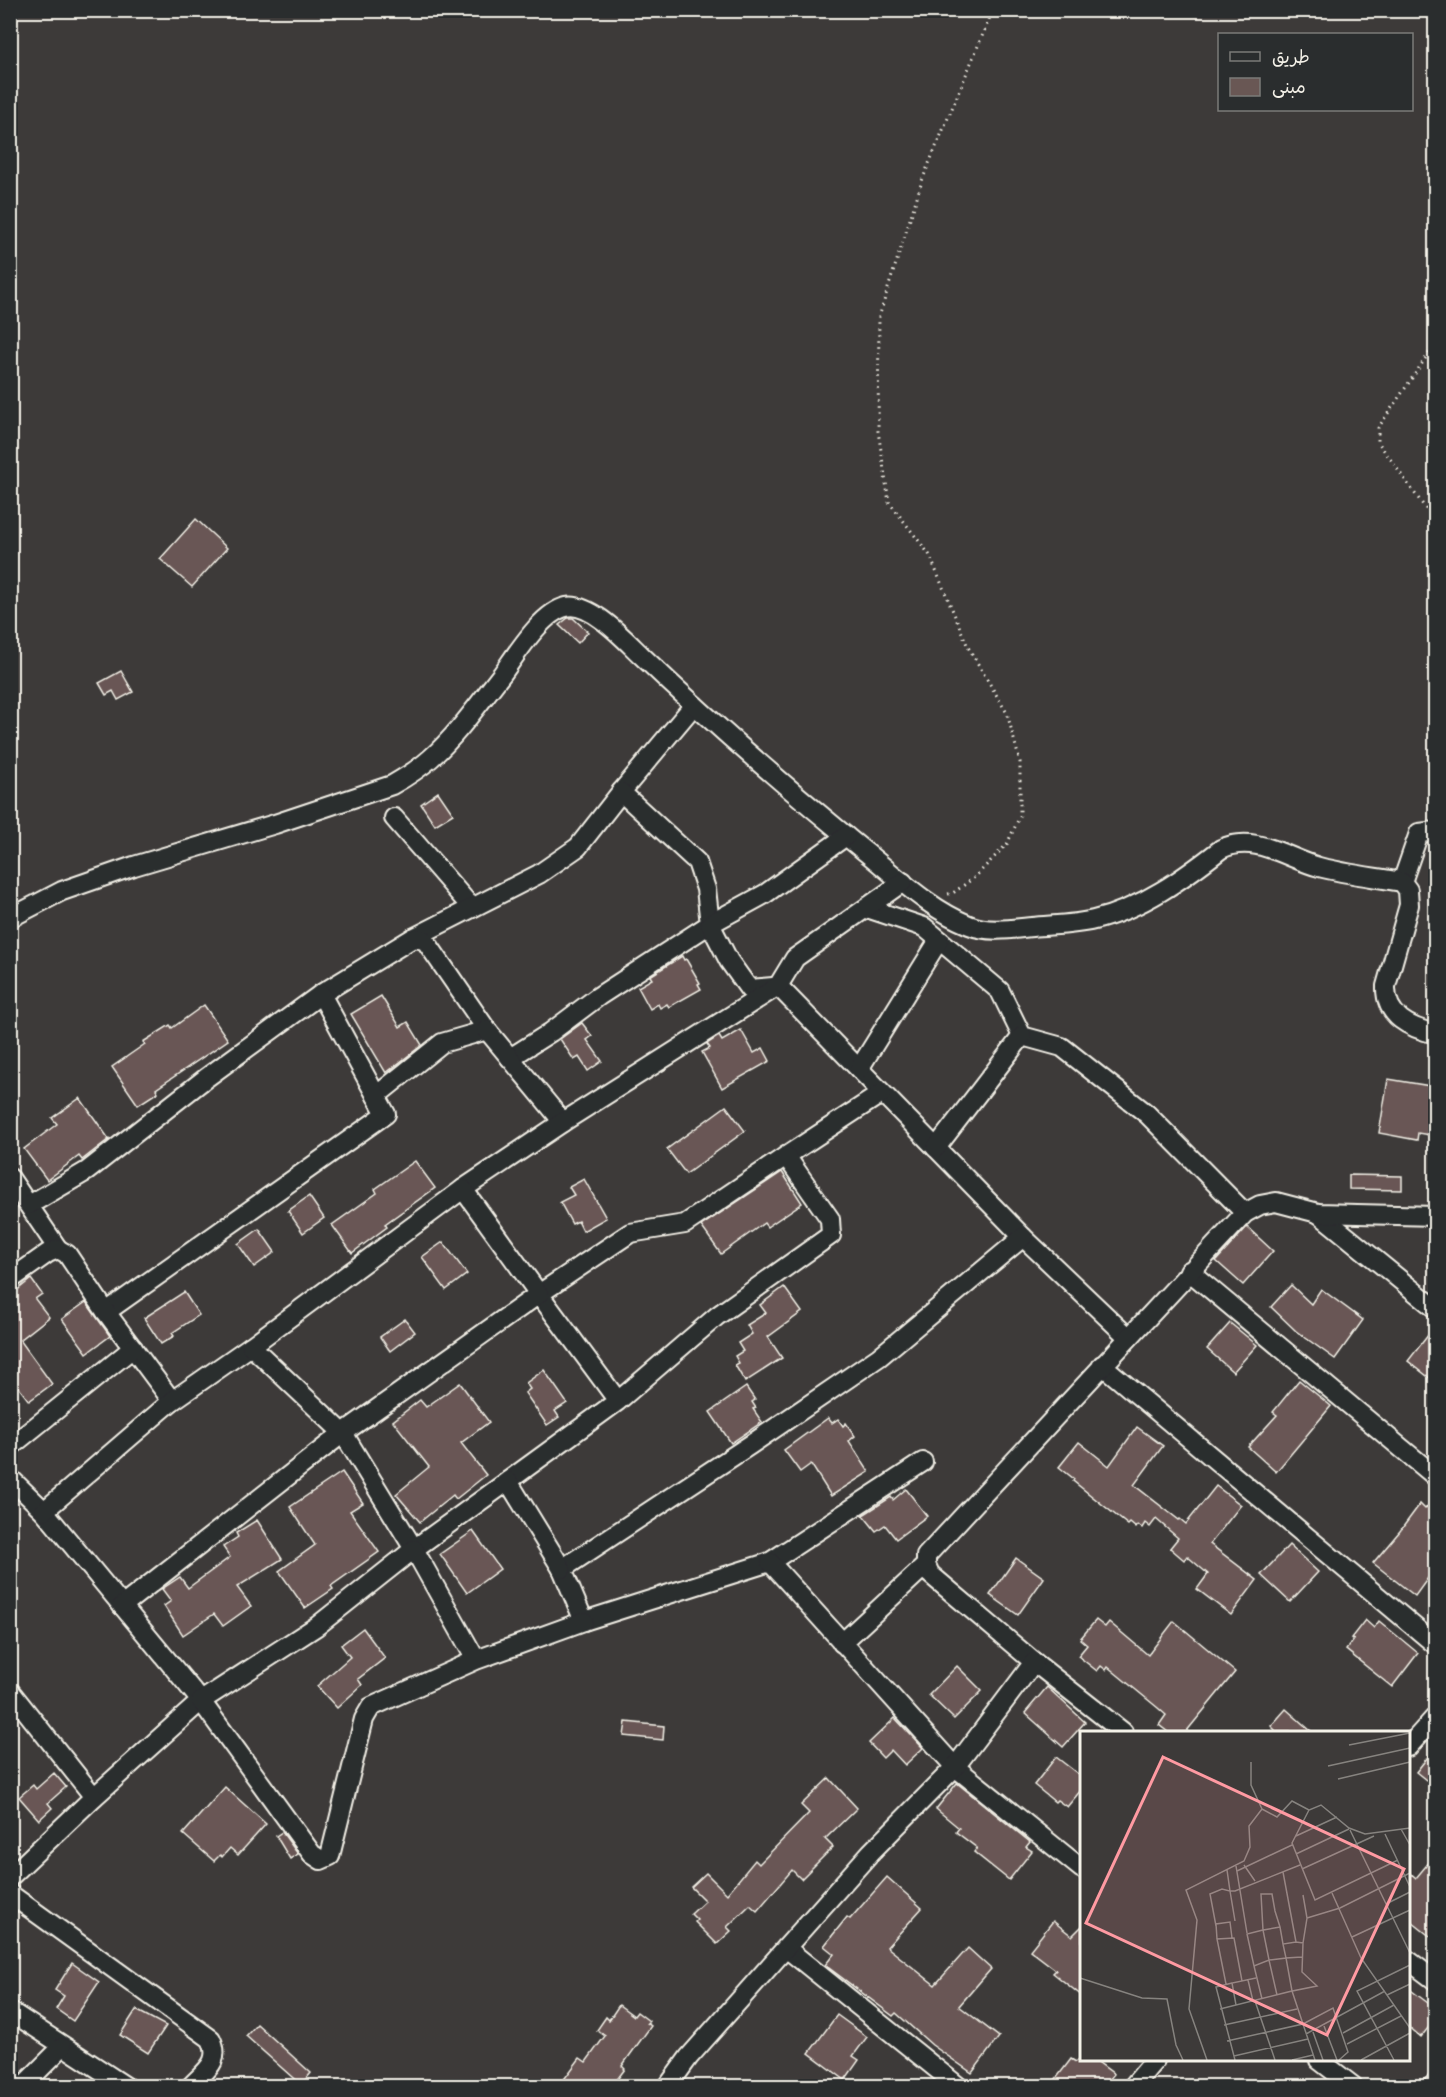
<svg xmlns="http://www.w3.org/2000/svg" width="1446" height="2097" font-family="'Shantell Sans','Playpen Sans Arabic',sans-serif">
<rect width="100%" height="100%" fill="#3d3a39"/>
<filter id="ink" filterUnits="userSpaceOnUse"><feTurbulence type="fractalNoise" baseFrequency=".0167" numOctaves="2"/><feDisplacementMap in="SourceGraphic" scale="12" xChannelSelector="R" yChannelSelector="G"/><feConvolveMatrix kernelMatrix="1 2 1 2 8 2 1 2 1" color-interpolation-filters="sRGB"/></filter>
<g filter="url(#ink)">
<g fill="#695754" stroke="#f4f1e8" stroke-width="1.5">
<polygon points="196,519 227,548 192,587 160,559"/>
<polygon points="568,618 573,618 588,632 578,643 559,625"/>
<polygon points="121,671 133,692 118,700 113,691 106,695 99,683"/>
<polygon points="438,792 453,814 435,825 421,804"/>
<polygon points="682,956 684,960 686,959 700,983 698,984 701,989 669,1007 667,1004 660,1008 658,1004 650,1009 638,987 652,979 650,976"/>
<polygon points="381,996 400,1027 408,1022 422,1045 386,1073 351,1014"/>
<polygon points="204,1005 228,1040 156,1089 158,1092 138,1105 112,1067 145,1044 143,1042 170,1025 172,1028"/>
<polygon points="582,1023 592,1036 587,1040 602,1061 588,1071 579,1057 574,1060 560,1039"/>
<polygon points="741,1030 754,1053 763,1048 770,1061 722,1088 702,1052 710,1048 707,1044 719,1036 722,1041"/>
<polygon points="1388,1079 1436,1087 1436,1136 1418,1133 1417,1140 1379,1133"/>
<polygon points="80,1098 109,1139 82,1160 79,1156 47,1180 24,1149 57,1124 52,1118"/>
<polygon points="726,1106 745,1131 686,1174 667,1149"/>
<polygon points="415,1161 435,1188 385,1224 387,1227 352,1253 332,1225 377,1193 375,1189"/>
<polygon points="782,1172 802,1203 767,1227 764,1223 721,1254 701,1226"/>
<polygon points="1349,1175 1402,1176 1402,1190 1349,1189"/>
<polygon points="584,1179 606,1218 583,1231 578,1221 572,1224 560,1202 574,1195 569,1187"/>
<polygon points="309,1196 324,1218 303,1233 288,1211"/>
<polygon points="1247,1227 1273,1251 1243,1285 1216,1261"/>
<polygon points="259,1229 275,1252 254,1267 238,1244"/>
<polygon points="443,1242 467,1274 446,1290 422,1257"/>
<polygon points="31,1279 42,1294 35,1299 49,1317 20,1340 52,1384 29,1401 10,1376 10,1296"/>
<polygon points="1291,1285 1311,1304 1321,1289 1363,1320 1335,1359 1296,1331 1271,1307"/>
<polygon points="784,1287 802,1312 768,1337 782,1358 745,1382 735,1365 739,1363 735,1356 743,1351 738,1343 752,1334 747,1325 766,1313 760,1305"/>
<polygon points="184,1292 199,1315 172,1333 174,1336 161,1344 144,1318"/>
<polygon points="86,1302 110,1336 87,1353 62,1319"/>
<polygon points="405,1319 415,1332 390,1351 380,1337"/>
<polygon points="1230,1323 1257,1345 1233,1372 1207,1349"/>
<polygon points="1436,1325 1436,1383 1408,1361"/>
<polygon points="544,1370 567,1403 555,1411 559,1417 547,1425 525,1393 530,1389 526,1383"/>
<polygon points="1299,1380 1331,1406 1276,1472 1248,1447 1277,1415 1273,1412"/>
<polygon points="460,1383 489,1422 461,1443 486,1475 456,1499 453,1495 420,1522 396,1494 429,1467 393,1421 420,1400 426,1407"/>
<polygon points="746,1387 755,1400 752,1402 756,1408 753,1409 762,1422 731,1443 710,1412"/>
<polygon points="828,1418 832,1423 838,1419 843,1426 846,1423 855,1436 849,1441 869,1472 831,1496 811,1464 800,1472 784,1450"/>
<polygon points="1137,1427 1163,1446 1134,1485 1179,1520 1180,1519 1186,1524 1216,1486 1241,1505 1210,1544 1257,1580 1231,1615 1197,1589 1208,1574 1187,1556 1184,1560 1170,1548 1178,1538 1156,1519 1150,1527 1145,1523 1142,1528 1138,1525 1136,1528 1130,1523 1128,1525 1073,1481 1074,1479 1059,1467 1079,1442 1109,1466"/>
<polygon points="342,1472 363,1503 350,1511 379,1552 331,1586 333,1589 305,1608 279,1571 315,1545 290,1507"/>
<polygon points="906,1489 927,1516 896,1539 885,1525 876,1531 863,1515 891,1497 893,1500"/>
<polygon points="1436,1497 1436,1567 1415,1596 1373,1563 1400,1531 1420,1504 1425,1509"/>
<polygon points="257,1520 282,1559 237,1587 251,1606 223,1626 214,1614 183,1635 164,1606 171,1601 162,1589 180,1577 188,1588 230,1557 223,1547 238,1537 236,1533"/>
<polygon points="473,1531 500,1569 467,1593 440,1554"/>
<polygon points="1289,1545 1318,1572 1290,1602 1261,1575"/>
<polygon points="1016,1558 1044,1578 1018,1615 990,1595"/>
<polygon points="1096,1620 1105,1627 1109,1622 1148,1655 1174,1621 1235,1672 1186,1732 1168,1732 1159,1725 1166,1715 1158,1708 1108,1667 1106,1670 1101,1666 1097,1671 1078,1656 1087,1645 1080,1639"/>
<polygon points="1365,1620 1374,1628 1379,1621 1418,1653 1392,1687 1346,1650 1354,1639 1351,1638"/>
<polygon points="363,1628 385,1658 358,1679 362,1685 337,1708 317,1686 350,1657 341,1645"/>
<polygon points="957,1666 982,1691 954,1719 929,1695"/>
<polygon points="1047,1687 1085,1722 1063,1747 1025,1713"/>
<polygon points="1286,1709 1312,1732 1277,1732 1271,1726"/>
<polygon points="895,1718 923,1748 905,1765 891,1750 883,1758 869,1743"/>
<polygon points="626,1722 664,1726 663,1740 624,1736"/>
<polygon points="1436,1747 1436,1788 1416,1772"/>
<polygon points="1056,1757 1082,1777 1082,1789 1067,1807 1057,1800 1055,1802 1034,1785"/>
<polygon points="54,1773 66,1787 48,1803 52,1808 39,1820 19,1797 33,1785 36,1789"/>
<polygon points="829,1778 857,1808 825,1839 833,1847 801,1879 792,1870 757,1911 750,1905 727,1927 731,1931 717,1944 695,1922 697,1920 691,1914 705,1901 691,1887 706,1873 727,1894 755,1860 759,1864 809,1813 801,1805"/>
<polygon points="957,1783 1030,1842 1026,1847 1032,1851 1009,1880 974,1852 977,1848 956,1832 959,1828 936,1809"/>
<polygon points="225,1787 266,1824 238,1855 230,1848 222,1857 220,1855 214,1861 183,1834"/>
<polygon points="282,1832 298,1854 290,1859 276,1836"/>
<polygon points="1436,1854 1436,1941 1408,1919 1408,1871 1416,1878"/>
<polygon points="887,1877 922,1908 887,1947 935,1985 968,1948 991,1969 959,2006 999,2037 972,2073 932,2045 896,2013 893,2016 825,1965 834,1954 824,1946 847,1917 850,1919"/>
<polygon points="1053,1921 1072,1936 1082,1926 1082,1996 1053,1973 1056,1970 1030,1950"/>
<polygon points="72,1963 99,1982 73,2021 56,2009 64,1996 55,1990"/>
<polygon points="1408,1988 1436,2009 1436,2018 1421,2037 1408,2026"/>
<polygon points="619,2005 634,2016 637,2012 649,2021 647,2023 651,2026 622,2066 625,2069 612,2086 559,2086 580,2058 586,2062 605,2036 597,2030 606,2017 609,2020"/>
<polygon points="136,2010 166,2026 148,2053 120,2035"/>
<polygon points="837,2015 867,2037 853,2056 859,2060 845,2080 809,2053"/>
<polygon points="257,2024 311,2073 301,2085 246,2036"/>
<polygon points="1071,2059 1076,2062 1078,2060 1095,2060 1114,2074 1104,2086 1063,2086 1055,2080"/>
</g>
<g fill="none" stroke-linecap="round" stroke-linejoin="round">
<defs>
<g id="street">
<polyline points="621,792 694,705"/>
<polyline points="394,818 472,908"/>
<polyline points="1402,882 1419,833 1436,831"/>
<polyline points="867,908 924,927 1000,991 1022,1036 1062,1047 1147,1114 1245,1213"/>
<path d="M10 918 62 891 134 866 275 824 392 785C406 777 419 769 431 758 457 735 480 702 502 674 516 655 542 612 566 607 590 601 626 641 642 656 713 724 787 788 863 850 896 876 929 909 969 925 988 933 1012 929 1032 927 1052 925 1074 925 1094 920 1141 909 1184 878 1221 849 1255 833 1286 858 1319 867 1346 874 1374 877 1402 882L1408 890 1409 905 1386 986C1385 1017 1410 1028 1436 1034"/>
<polyline points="413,938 539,874 578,847 621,792 697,862 706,889 710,924 599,996 551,1032 510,1058"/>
<polyline points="778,986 1023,1237 1128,1337"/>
<polyline points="773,987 749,989 729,961 710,924 765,894 846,836"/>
<polyline points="321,994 413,938 425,940 487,1030 442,1043 376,1096"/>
<polyline points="487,1030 563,1122"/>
<polyline points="859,1069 939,940"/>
<polyline points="936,1148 1022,1036"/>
<polyline points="786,1156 882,1093"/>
<polyline points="10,1178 58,1249"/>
<polyline points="463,1189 563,1122 778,986 795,958 903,882"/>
<polyline points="29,1205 87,1171 206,1078 321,994 386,1114 106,1312"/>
<polyline points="1318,1213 1436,1309"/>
<polyline points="1189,1271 1436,1477"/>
<polyline points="10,1280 48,1253 58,1249 67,1254 106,1312 172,1401"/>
<polyline points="1102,1365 1436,1645"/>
<polyline points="10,1447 133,1348"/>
<polyline points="923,1462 770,1562 584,1621 562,1569 750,1445 879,1357 1023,1237"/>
<polyline points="10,1478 44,1511 201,1701 94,1797 10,1877"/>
<polyline points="508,1481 618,1401 717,1316 831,1235 830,1219 786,1156 685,1224 630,1233 539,1294 618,1401"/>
<polyline points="44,1511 172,1401 251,1346"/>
<polyline points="770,1562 955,1767 1082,1869"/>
<polyline points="122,1606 343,1433 251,1346 463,1189 539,1294 343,1433 414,1549 508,1481 562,1569"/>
<polyline points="842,1643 926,1565"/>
<polyline points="476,1660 414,1549 317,1626 201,1701 312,1854 321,1860 330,1856 364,1719 371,1707 476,1660 584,1621"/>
<polyline points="10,1691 94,1797"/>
<polyline points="1123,1732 1034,1662 930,1574 926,1565 926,1556 1245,1213 1260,1205 1276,1202 1318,1213 1436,1216"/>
<polyline points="1408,1747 1436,1716"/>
<path d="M10 1894 211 2039C222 2062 205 2071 191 2086"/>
<polyline points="786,1948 958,2086"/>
<polyline points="1408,1960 1436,1981"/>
<polyline points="10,2011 125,2086"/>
<polyline points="1319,2060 1353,2086"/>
<polyline points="23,2086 62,2047"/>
<polyline points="668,2086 689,2057 871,1852 955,1767 1034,1662"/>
<polyline points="1133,2086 1155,2060"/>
<polyline points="1432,2086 1436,2083"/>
</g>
</defs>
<use href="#street" stroke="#f4f1e8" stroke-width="22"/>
<g stroke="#f4f1e8" stroke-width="3" stroke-dasharray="1.5 4.5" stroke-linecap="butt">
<polyline points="1436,343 1378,428 1378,442 1436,523"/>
<polyline points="948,894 953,893 975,877 1007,844 1020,816 1020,762 1007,713 968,647 929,554 889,502 878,431 879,317 923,178 993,10"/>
</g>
<use href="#street" stroke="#2a2d2e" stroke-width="18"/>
</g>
</g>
<g transform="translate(1080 1731)">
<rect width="330" height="330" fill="#3d3a39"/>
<path fill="none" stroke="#86837f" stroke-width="1.5" d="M269 14 330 2M171 31V54L182 78M248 35 330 17M258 48 330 31M321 98 330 114M270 99 330 222M305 103 330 156M216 105 257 86M216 123 269 98M318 129 235 169 212 112 229 79 241 74 269 97 285 103 330 97M164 134 175 150M156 135 167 202M222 138 294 105M147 139 150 160H155L220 134M157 140 212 114M203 141 216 211 223 212 227 187 223 164M252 162 281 227 330 297M306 173 330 161M227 187 260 177 330 142M136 195 130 163 142 158 150 160 155 190M200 196 183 199 181 163H192L195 180 200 196 203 213M272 206 330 179M137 208 136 193 150 191 152 207M222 226 206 227 212 260 237 255 222 241 223 212M174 235 182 268M0 247 62 267 87 268 96 314 103 329M168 249 173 270M152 252 136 256 155 329M146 253 137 208 154 207 162 250M197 264 189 229 174 235 167 203 183 199 189 229 206 227 203 213 216 211M307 264 330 253M175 270 195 329M156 274 152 252 176 247M140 278 212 260 235 329M144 294 217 278M244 295 257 329M233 301 243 329M263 302 314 274M226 303 305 260M147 310 223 293 253 277 268 321 259 329M267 313 321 285M154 325 228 308M127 329 109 278 117 189 106 159 164 130 170 116 169 95 182 78 197 86 212 70 229 79M212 329 233 324M281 329 330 302M314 329 277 260 330 234"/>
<path fill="#ff9aa2" fill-opacity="0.15" stroke="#ff9aa2" stroke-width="3" d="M83 26 324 138 247 304 6 192Z"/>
<rect width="330" height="330" fill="none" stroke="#f4f1e8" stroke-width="3"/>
</g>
<rect width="1446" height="2097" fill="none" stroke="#2a2d2e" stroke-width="36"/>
<rect x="18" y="18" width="1410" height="2061" fill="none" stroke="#f4f1e8" stroke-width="2" filter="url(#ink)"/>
<rect x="1218" y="33" width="195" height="78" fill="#2a2d2e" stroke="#7b7b78" stroke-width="1.5"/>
<rect x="1230" y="52" width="30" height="9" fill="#2a2d2e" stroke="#7b7b78" stroke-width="1.5"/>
<text x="1272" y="63" font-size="18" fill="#f4f1e8">طريق</text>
<rect x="1230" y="78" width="30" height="18" fill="#695754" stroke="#7b7b78" stroke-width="1.5"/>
<text x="1272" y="93" font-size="18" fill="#f4f1e8">مبنى</text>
</svg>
